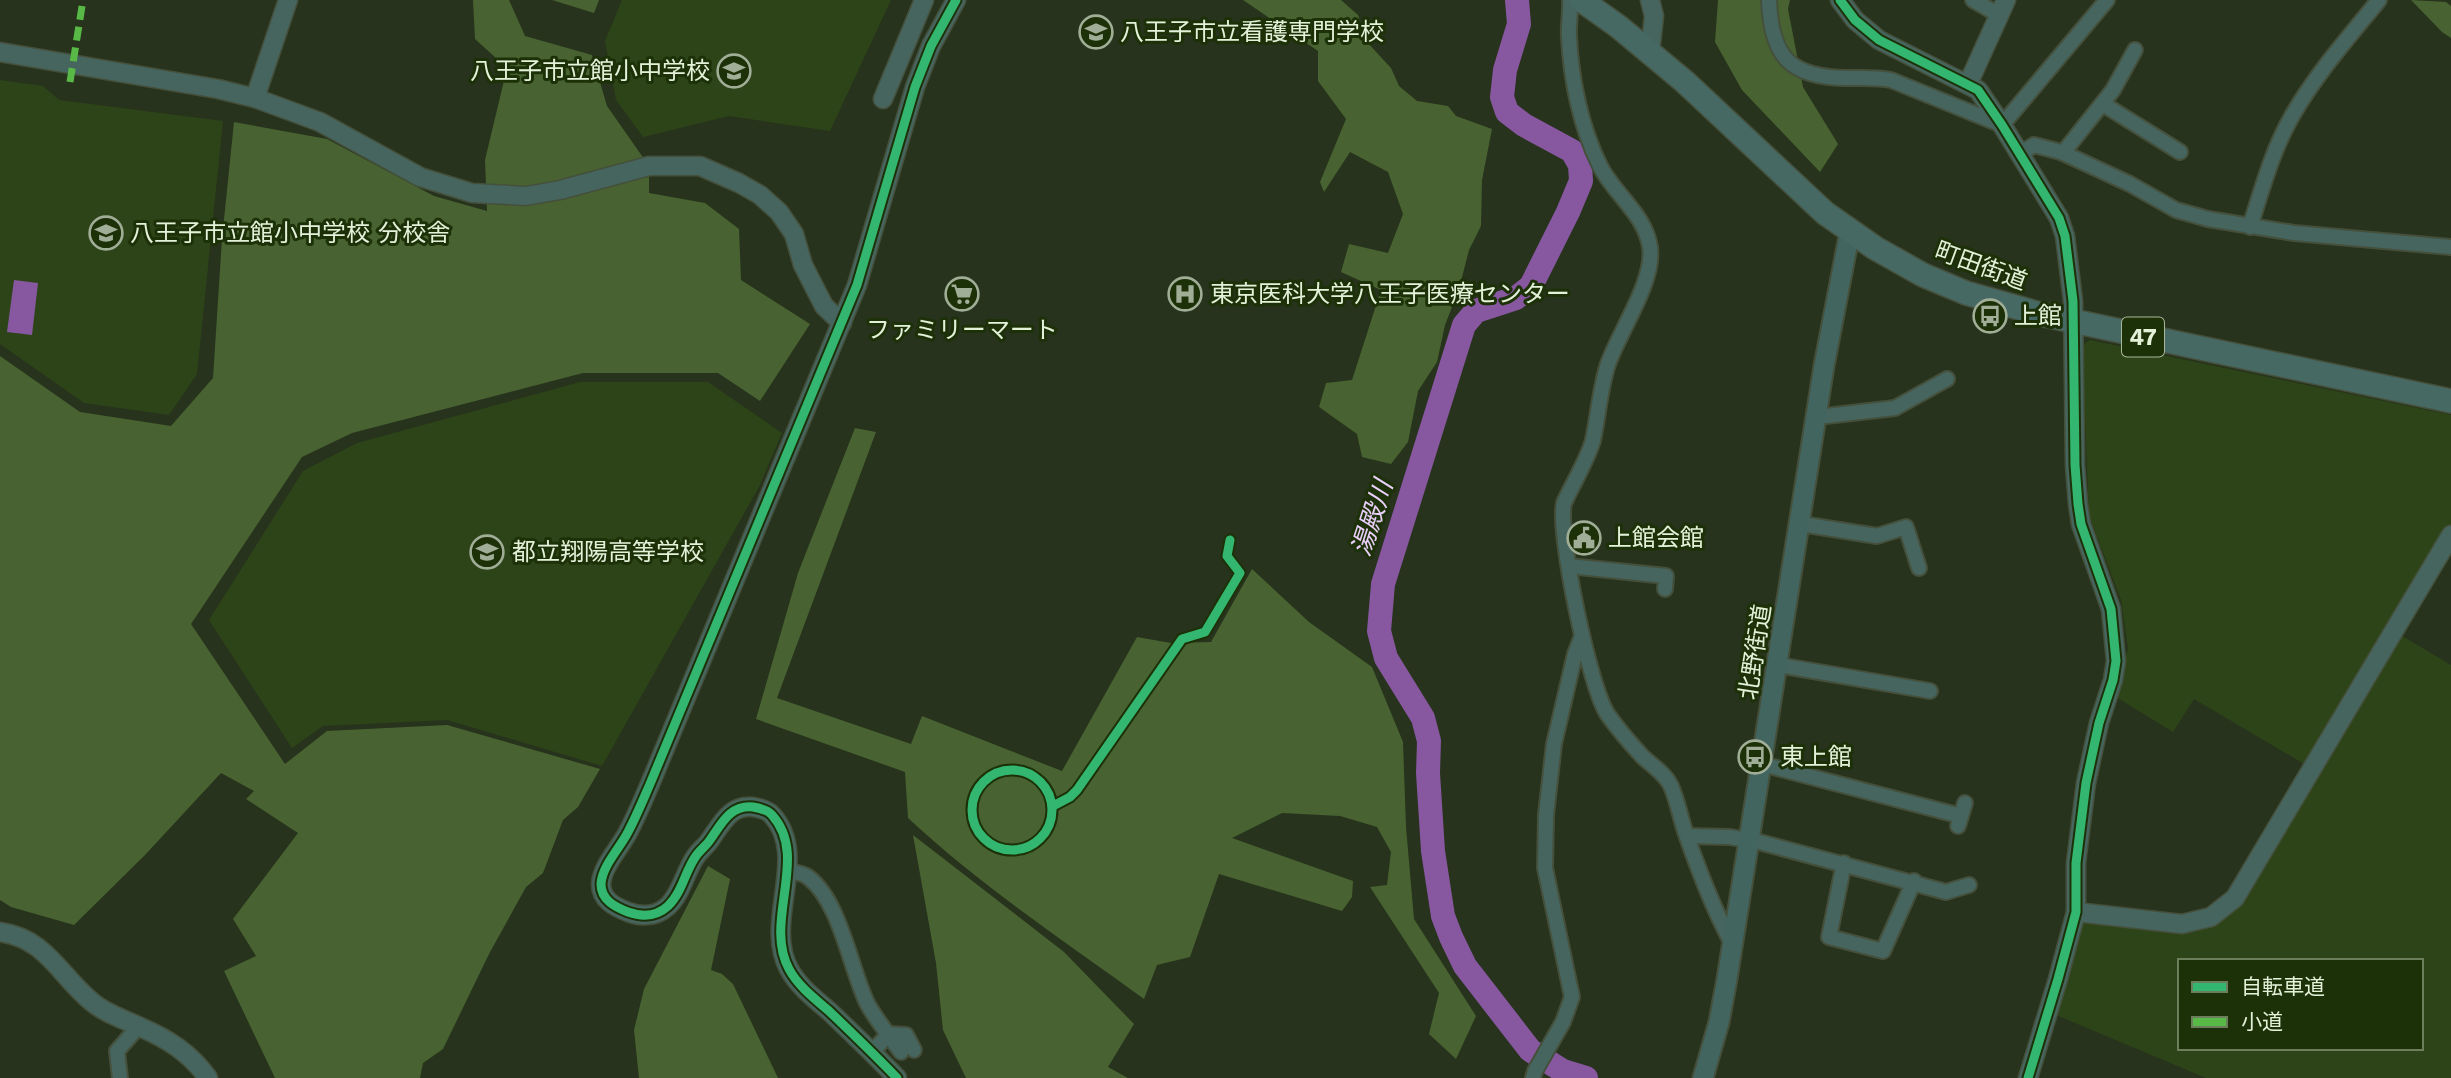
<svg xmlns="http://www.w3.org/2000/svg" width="2451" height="1078" font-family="'Work Sans','Noto Sans JP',sans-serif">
<rect width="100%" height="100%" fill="#27331c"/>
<g fill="#2d4418" fill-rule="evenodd">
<polygon points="622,0 891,0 830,131 729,116 643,137 616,100 605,41"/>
<polygon points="0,80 43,86 59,100 223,121 197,374 169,415 84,403 0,344"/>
<path d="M2090 340 2451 415V535L2394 631 2451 665V1078H2206L2049 1012 2076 912 2178 925 2213 916 2311 768 2194 699 2173 732 2116 697 2128 648 2121 600 2089 515 2082 345ZM2180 961H2421V1048H2180Z"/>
<polygon points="580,382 708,382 782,433 760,485 602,766 447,720 323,726 292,748 209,620 303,471 357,443"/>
</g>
<g fill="#486331">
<polygon points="473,0 509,0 525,36 592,55 607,106 649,166 649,193 705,203 739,229 741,280 810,324 760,401 718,373 583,373 352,433 302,457 191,624 285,764 327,731 447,725 600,769 578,807 563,820 543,873 526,887 489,954 443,1049 423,1063 420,1078 275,1078 224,971 256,956 233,919 298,833 246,799 254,791 221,773 144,856 74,925 11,907 0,900 0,356 80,412 171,426 213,378 222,239 234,122 327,139 434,196 487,211 485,160 507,68 475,39"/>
<polygon points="552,0 599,0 594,13"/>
<polygon points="1243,0 1341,0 1358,15 1368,43 1391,68 1399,86 1417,101 1448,106 1456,116 1492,129 1482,180 1481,226 1469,250 1459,289 1445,325 1437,362 1418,391 1408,442 1391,464 1362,457 1357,434 1319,407 1326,383 1352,380 1381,290 1341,272 1349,244 1388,253 1403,214 1388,172 1350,152 1324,192 1320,182 1346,119 1318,81 1318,51"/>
<polygon points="1718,0 1790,0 1788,9 1803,87 1838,144 1820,172 1742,90 1715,42"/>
<polygon points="2411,0 2446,2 2451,6 2451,38 2442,32"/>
<path d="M855 428 876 432 777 698 911 744 922 716 1062 771 1137 637 1171 643 1211 642 1252 569 1309 622 1372 667 1403 742 1406 827 1414 919 1476 1016 1456 1059 1429 1034 1439 993 1370 887 1387 885 1391 852 1377 827 1340 816 1282 813 1232 838 1353 881 1352 897 1342 911 1219 874 1190 957 1157 965 1144 999C1063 940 981 886 908 818L905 772 756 719 798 573Z"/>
<polygon points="913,835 1064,952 1134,1024 1108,1067 1128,1078 966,1078 943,1030 936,963"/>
<polygon points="708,866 730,879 711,970 722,974 733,984 778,1078 639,1078 634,1030 644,989"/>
</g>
<polygon fill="#8757a0" points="14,280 38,283 32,335 7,332"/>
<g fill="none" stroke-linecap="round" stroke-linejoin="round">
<polyline stroke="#8757a0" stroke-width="24" points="1517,0 1519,24 1505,70 1502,97 1507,112 1524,125 1572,151 1580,165 1581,181 1568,212 1531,286 1516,298 1476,311 1464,325 1383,584 1379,631 1386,658 1423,718 1429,741 1428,773 1433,851 1443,916 1451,937 1465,966 1530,1050 1563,1071 1586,1078"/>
<defs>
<g id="minor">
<path d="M1570 0C1571 13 1568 25 1569 37 1571 80 1581 128 1600 166 1614 194 1645 214 1650 247 1655 282 1618 333 1607 367 1600 391 1598 416 1593 440 1588 459 1572 485 1564 503 1557 532 1590 690 1608 715 1618 729 1630 743 1642 756 1652 766 1665 773 1671 786 1678 802 1681 821 1687 837 1700 874 1714 911 1733 945"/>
<path d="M1769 0C1771 57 1790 78 1848 78 1863 78 1876 77 1891 80L2002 125 2107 0"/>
<polyline points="1973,0 1999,15"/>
<polyline points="2103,104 2180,152"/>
<polyline points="2063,153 2113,90 2135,50"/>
<polyline points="2020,154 2034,145 2061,152 2130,184 2176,210 2208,219 2294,233 2451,247"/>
<path d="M2250 227C2262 189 2272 151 2292 116 2316 74 2348 38 2379 0"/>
<polyline points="1817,417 1895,408 1947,379"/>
<polyline points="1801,524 1877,536 1906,527 1919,568"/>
<polyline points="1569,566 1666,576 1665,589"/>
<polyline points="1778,665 1930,691"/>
<polyline points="1762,764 1961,816"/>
<polyline points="1958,826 1965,803"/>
<polyline points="1687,836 1730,837 1759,842 1946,892 1969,885"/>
<polyline points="1844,863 1829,937 1883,951 1914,881"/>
<path d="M788 871C795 872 803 873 808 877 840 901 850 967 867 1003 876 1020 890 1036 901 1052"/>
<polyline points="872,1052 889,1034 906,1035 914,1050"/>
<polyline points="120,1078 117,1051 139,1026"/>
<polyline points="1533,1078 1535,1071 1563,1022 1572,997 1545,868 1546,815 1554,744 1575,654 1582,636"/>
</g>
<g id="tertiary">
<polyline points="1840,0 1855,20 1879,40 1978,90 2002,125 2059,218 2065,236 2073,301 2075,465 2078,504 2081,524 2111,609 2116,661 2113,680 2099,723 2086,783 2076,863 2076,912 2058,979 2028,1078"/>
<polyline points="0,52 218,89 255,98 320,122 420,177 472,193 526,196 560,190 649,166 700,166 739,183 760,195 779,212 794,234 803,265 824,306 842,323"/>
<polyline points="1650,52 1654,16 1650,0"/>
<polyline points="1968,84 2006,0"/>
<polyline points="255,98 288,0"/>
<polyline points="883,99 924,0"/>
<polyline points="2076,912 2182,924 2211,917 2235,898 2451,535"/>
<path d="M0 932C47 939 59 975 92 1002 106 1014 124 1019 140 1027 168 1039 190 1053 208 1078"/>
<path d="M897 1078C875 1055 852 1033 829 1011 815 999 798 986 789 969 763 921 810 857 772 815 768 810 759 808 753 807 730 805 722 823 710 840 706 846 700 850 696 856 685 871 682 893 668 906 656 917 642 917 628 912 615 907 601 900 601 884 602 866 620 848 628 832 636 817 643 800 650 784L857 285 915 87 931 46 956 0"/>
</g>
<polyline id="secondary" points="1703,1078 1719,1022 1727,979 1824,366 1850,231"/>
<polyline id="primary" points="1581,0 1619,27 1685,82 1825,213 1875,248 1923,275 1966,293 2040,314 2451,401"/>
</defs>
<use href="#minor" stroke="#45503c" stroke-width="18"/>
<use href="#tertiary" stroke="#45503c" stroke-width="21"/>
<use href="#secondary" stroke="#45503c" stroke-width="23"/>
<use href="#primary" stroke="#45503c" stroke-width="26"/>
<use href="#minor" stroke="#46655f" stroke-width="14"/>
<use href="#tertiary" stroke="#46655f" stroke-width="18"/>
<use href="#secondary" stroke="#42655f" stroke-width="19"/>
<use href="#primary" stroke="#476964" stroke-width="23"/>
<polyline stroke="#58b947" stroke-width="7" stroke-dasharray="14 7" stroke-linecap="butt" points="70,82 83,0"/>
<defs>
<g id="cycleway">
<polyline points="1840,0 1855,20 1879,40 1978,90 2002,125 2059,218 2065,236 2073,301 2075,465 2078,504 2081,524 2111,609 2116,661 2113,680 2099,723 2086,783 2076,863 2076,912 2058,979 2028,1078"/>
<circle cx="1012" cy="810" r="40"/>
<polyline points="1053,806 1070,797 1077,790 1182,639 1205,632 1240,573 1227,556 1230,540"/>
<path d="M897 1078C875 1055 852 1033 829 1011 815 999 798 986 789 969 763 921 810 857 772 815 768 810 759 808 753 807 730 805 722 823 710 840 706 846 700 850 696 856 685 871 682 893 668 906 656 917 642 917 628 912 615 907 601 900 601 884 602 866 620 848 628 832 636 817 643 800 650 784L857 285 915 87 931 46 956 0"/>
</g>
</defs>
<use href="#cycleway" stroke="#1d3108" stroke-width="13"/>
<use href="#cycleway" stroke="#33b770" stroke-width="9"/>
</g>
<defs>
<symbol id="university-ring" viewBox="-11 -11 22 22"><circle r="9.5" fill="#1d3108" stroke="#a1ae97" stroke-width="1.5"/><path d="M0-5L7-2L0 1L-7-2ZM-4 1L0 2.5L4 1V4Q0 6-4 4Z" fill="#a1ae97"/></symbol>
<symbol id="school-ring" viewBox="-11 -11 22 22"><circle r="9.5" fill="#1d3108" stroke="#a1ae97" stroke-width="1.5"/><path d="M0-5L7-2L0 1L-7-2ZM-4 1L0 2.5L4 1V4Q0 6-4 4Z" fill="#a1ae97"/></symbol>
<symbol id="supermarket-ring" viewBox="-11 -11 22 22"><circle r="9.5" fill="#1d3108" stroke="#a1ae97" stroke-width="1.5"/><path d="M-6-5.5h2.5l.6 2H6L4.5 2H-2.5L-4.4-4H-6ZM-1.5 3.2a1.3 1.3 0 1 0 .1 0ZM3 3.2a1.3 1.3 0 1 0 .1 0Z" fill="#a1ae97"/></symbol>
<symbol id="hospital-ring" viewBox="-11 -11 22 22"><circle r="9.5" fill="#1d3108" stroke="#a1ae97" stroke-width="1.5"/><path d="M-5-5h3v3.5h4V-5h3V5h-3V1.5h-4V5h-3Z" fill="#a1ae97"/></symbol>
<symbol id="bus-ring" viewBox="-11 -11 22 22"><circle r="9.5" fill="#1d3108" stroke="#a1ae97" stroke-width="1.5"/><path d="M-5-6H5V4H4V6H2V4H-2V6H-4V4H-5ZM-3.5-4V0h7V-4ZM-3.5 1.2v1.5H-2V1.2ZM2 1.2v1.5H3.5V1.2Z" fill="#a1ae97"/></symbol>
<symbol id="civic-ring" viewBox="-11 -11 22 22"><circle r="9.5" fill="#1d3108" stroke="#a1ae97" stroke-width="1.5"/><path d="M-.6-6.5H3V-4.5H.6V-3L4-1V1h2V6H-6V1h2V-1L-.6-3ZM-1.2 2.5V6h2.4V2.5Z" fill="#a1ae97"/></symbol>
</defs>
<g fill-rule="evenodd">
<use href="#university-ring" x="1077" y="13" width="38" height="38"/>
<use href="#school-ring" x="715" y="52" width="38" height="38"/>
<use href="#school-ring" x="87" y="214" width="38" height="38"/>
<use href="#supermarket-ring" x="943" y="275" width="38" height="38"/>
<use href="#hospital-ring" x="1166" y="275" width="38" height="38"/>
<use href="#bus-ring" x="1971" y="297" width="38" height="38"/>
<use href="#civic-ring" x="1565" y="519" width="38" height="38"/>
<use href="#school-ring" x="468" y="533" width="38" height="38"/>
<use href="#bus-ring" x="1736" y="738" width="38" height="38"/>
</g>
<g text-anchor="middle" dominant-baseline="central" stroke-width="6" stroke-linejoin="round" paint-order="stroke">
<rect fill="#1d3108" stroke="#a8b79a" stroke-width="2" x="2122" y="317.5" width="42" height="39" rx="5"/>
<g font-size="23" font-weight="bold" fill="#e3f1d9">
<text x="2143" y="337">47</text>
</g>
<g font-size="24" fill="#e3f1d9" stroke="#1d3108" text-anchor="start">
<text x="1120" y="32">八王子市立看護専門学校</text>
<text x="710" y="71" text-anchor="end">八王子市立館小中学校</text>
<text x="130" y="233">八王子市立館小中学校 分校舎</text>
<text x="1210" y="294">東京医科大学八王子医療センター</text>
<text x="2014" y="316">上館</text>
<text x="962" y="330" text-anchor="middle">ファミリーマート</text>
<text x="1608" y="538">上館会館</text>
<text x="512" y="552">都立翔陽高等学校</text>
<text x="1780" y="757">東上館</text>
</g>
<g font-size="24" fill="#e3f1d9" stroke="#1d3108">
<text transform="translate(1981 266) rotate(20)">町田街道</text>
<text transform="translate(1755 652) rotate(-81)">北野街道</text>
</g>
<g font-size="26" font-style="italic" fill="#eacffb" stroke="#1d3108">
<text transform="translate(1372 518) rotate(-72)">湯殿川</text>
</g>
</g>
<rect x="2178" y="959" width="245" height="91" fill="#1d3108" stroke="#6c7e5c" stroke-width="2"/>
<rect x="2192" y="982" width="35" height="10" fill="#33b770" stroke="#6c7e5c" stroke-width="2"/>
<text x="2241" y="994" font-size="21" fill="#e3f1d9">自転車道</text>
<rect x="2192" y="1017" width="35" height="10" fill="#58b947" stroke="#6c7e5c" stroke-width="2"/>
<text x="2241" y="1029" font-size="21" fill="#e3f1d9">小道</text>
</svg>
